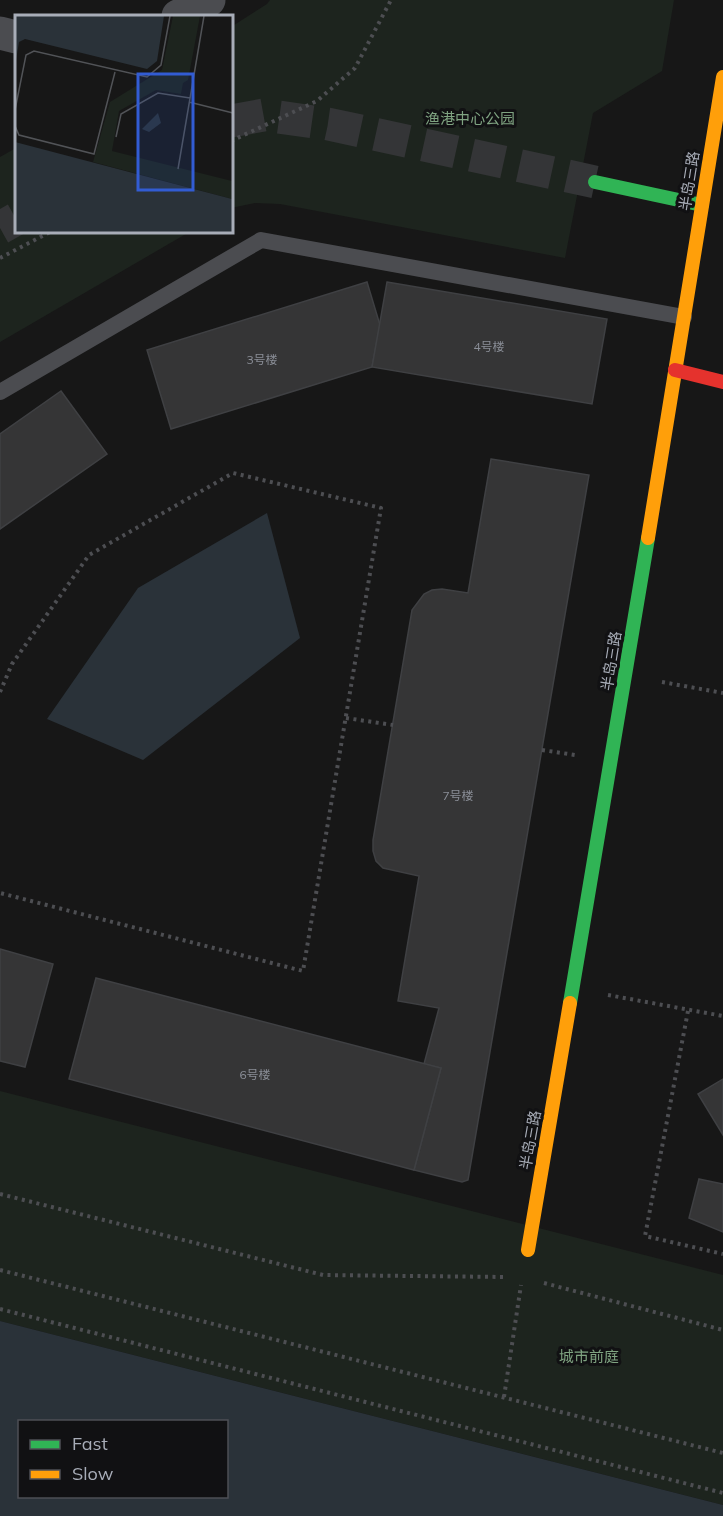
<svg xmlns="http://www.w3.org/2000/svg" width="723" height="1516" font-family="Mulish,'Noto Sans SC',sans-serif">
<rect width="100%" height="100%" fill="#171717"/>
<g fill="#1d241e">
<polygon points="270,0 674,0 662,71 593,113 565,258 280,204 255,203 231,208 231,27 267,4"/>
<polygon points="16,148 16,231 191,231 0,342 0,157"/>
<polygon points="0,1091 723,1275 723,1505 0,1321"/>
</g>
<g fill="#2a3239" fill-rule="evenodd">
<polygon points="267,513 300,638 143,760 47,719 138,588"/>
<path d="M0 1321 723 1505V1516H0ZM20 1422H226V1496H20Z"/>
</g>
<g fill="#353536" stroke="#3f4043" stroke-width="1.5">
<polygon points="367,282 380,325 372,367 171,429 147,350"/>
<polygon points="387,282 607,319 592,404 372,367"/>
<polygon points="61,391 107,454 0,529 0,434"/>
<polygon points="491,459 589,475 468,1180 462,1182 414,1170 441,1068 424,1064 439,1008 398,1001 419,876 383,868 376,861 373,851 373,840 412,610 424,594 432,590 442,589 468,593"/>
<polygon points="0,949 53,964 25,1067 0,1061"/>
<polygon points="96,978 441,1068 414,1170 69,1079"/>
<polygon points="723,1079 723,1135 698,1094"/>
<polygon points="699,1179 723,1184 723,1232 689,1218"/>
</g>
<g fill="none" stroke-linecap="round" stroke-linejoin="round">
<polyline stroke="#343537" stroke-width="33" stroke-dasharray="33 16" stroke-linecap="butt" points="0,228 16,219"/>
<polyline stroke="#343537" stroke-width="33" stroke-dasharray="33 16" stroke-linecap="butt" points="231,121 264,115 328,124 595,182"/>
<g stroke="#4d4e52" stroke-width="4" stroke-dasharray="3 4.5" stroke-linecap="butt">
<polyline points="231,141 317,101 355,68 391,0"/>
<polyline points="0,258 52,231"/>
<polyline points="662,682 723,693"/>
<polyline points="0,692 12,664 89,555 233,473 381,508 303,971 0,893"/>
<polyline points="346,718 393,725"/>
<polyline points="542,750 575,755"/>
<polyline points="608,995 723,1016"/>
<polyline points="688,1011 645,1236 723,1254"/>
<polyline points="0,1194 323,1275 504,1277"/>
<polyline points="0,1270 723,1453"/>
<polyline points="544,1283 723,1330"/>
<polyline points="0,1309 723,1493"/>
<polyline points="504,1397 521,1285"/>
</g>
<polyline stroke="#4b4c50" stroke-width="16" points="0,392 261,240 684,317"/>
<g stroke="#4b4c50" stroke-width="33">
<polyline points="178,16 209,0"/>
<polyline points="0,33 16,37"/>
</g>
<g stroke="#30b455" stroke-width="14">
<polyline points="595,182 702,205"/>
<polyline points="570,1003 648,538"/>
</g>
<g stroke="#ff9f0a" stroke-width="14">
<polyline points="648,538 723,77"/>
<polyline points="528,1250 570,1003"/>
</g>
<polyline stroke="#e5322d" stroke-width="14" points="675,370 723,382"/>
</g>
<g text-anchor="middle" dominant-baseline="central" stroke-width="6" stroke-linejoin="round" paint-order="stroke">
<g font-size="12" fill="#8b8f98">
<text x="489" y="346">4号楼</text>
<text x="262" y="359">3号楼</text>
<text x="458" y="795">7号楼</text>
<text x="255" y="1074">6号楼</text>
</g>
<g font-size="15" fill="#7fa381" stroke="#111113">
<text x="470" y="118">渔港中心公园</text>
<text x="589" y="1356">城市前庭</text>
</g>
<g font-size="15" fill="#a8adb8" stroke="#111113">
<text transform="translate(689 181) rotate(-81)">半岛三路</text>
<text transform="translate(611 661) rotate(-81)">半岛三路</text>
<text transform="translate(530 1140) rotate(-80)">半岛三路</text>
</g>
</g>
<g transform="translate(15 15)">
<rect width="218" height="218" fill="#171717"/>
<path d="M158 1H185L173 65 168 68 166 79 141 75 104 96 97 136 217 166V184L78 147 95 87 147 55Z" fill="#1d241e"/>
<path d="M0 1H149L142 46 132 54 10 24 4 27 0 51ZM143 98 146 108 134 117 127 114ZM0 127 217 184V217H0Z" fill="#2a3239"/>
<path fill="none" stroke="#515357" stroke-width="1.5" d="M174 87 218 98M0 95 11 40 19 36 132 62 146 50 155 1M0 111 4 120 79 139 100 57M101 122 106 99 143 78 175 83M163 154 189 1"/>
<path fill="#325cd3" fill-opacity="0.15" stroke="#325cd3" stroke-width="3" d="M123 59H178V175H123Z"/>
<rect width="218" height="218" fill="none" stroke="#a8adb8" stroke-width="3"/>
</g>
<rect x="18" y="1420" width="210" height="78" fill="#111113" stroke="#4d4f55" stroke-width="1.5"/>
<rect x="30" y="1440" width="30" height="9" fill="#30b455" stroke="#4d4f55" stroke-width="1.5"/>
<text x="72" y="1450" font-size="18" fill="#a8adb8">Fast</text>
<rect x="30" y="1470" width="30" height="9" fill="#ff9f0a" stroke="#4d4f55" stroke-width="1.5"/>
<text x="72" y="1480" font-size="18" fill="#a8adb8">Slow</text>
</svg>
